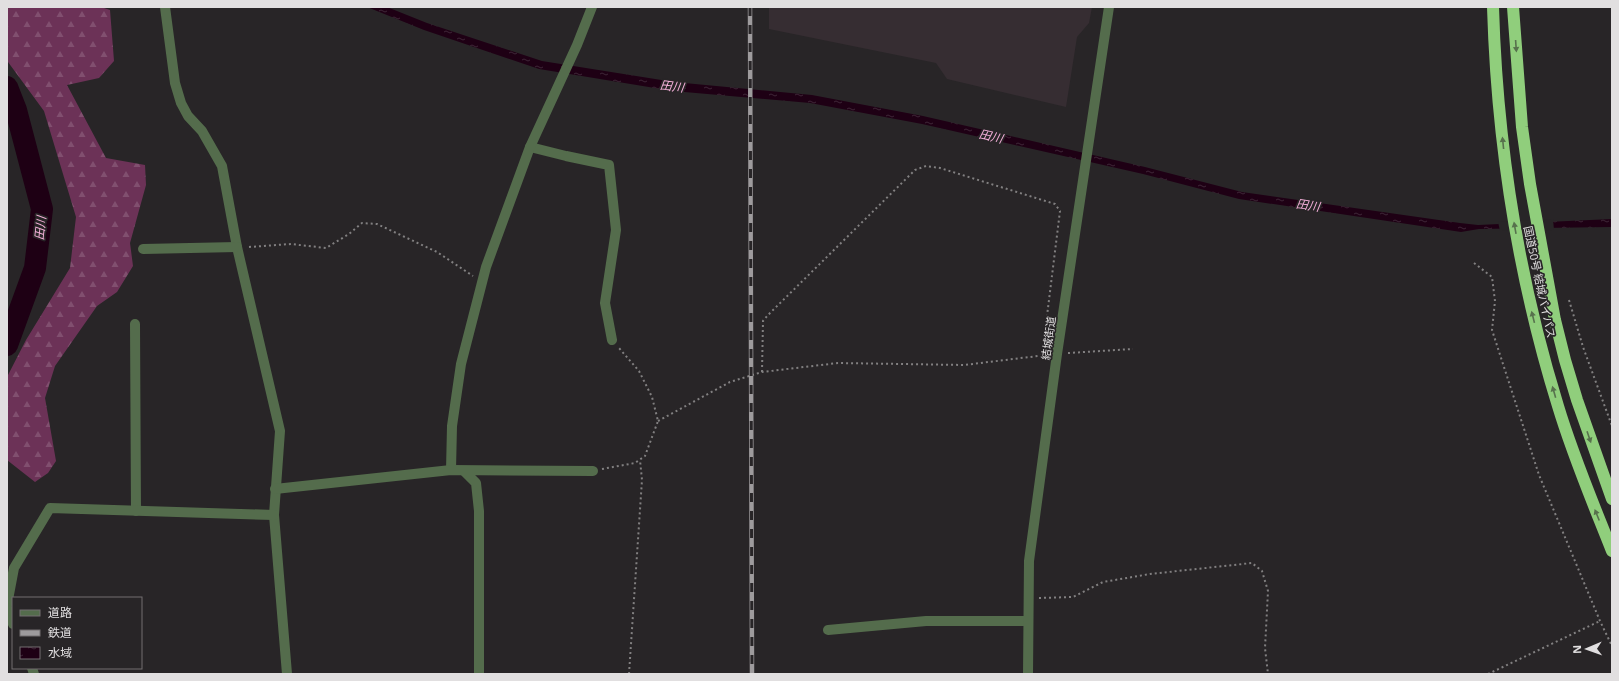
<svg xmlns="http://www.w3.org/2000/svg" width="1619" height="681" font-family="'Open Sans','Noto Sans JP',sans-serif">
<defs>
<pattern id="forest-firs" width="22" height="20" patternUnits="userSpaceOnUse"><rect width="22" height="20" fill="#6c3257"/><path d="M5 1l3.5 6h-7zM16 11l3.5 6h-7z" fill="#814f6f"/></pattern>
<pattern id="water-ripples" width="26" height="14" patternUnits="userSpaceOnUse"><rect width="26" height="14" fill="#1e0014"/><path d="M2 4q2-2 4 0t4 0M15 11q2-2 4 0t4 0" fill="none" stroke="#3e2536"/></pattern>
</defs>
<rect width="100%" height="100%" fill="#282527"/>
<polygon fill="#362d32" points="769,7 1092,7 1089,23 1077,37 1066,107 947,79 936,63 769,29"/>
<polygon fill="url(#forest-firs)" points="7,7 101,7 110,10 114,61 99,78 67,85 106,158 145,165 146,185 130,243 133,266 117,292 97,306 55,366 45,398 56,461 48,473 35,482 7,460 7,377 26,340 70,268 76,217 44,111 8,62 7,57"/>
<polygon fill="url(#water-ripples)" points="367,7 387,7 427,23 542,61 674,82 812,95 923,116 1145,167 1242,192 1460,223 1478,225 1612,219 1612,227 1479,229 1461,232 1239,199 1143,174 922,124 810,103 673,91 539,69 424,30"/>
<polygon fill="#282527" points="1553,219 1554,230 1500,231 1498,222"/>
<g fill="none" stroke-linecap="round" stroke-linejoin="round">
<polyline stroke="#1e0014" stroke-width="22" points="7,87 16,110 42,209 35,268 7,345"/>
<g stroke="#828081" stroke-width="2" stroke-dasharray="2 3" stroke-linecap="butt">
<polyline points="249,247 291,244 326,248 349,234 362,223 377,224 437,252 473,276"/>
<polyline points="1474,263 1492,277 1495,301 1492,330 1539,475 1600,621 1612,646"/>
<polyline points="1569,300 1583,347 1612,426"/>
<polyline points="1068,353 1133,349"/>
<polyline points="762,372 763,321 768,315 915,170 926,166 940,168 1055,204 1060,211 1047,316 1049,331"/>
<polyline points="658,421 730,382 762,372 838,363 964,365 1046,355"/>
<polyline points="602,469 635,463 645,456 658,421 652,397 639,371 619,348"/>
<polyline points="1039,598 1073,597 1103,582 1150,574 1252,563 1262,571 1268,591 1265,648 1268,674"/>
<polyline points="629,674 642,480 640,460"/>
<polyline points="1488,674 1600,621"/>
</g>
<g stroke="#546c4c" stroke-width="10">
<polyline points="165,7 175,83 181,103 188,116 202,131 222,166 237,247 280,431 274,515 287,674"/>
<polyline points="530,147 566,156 609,165 616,230 605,303 612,340"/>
<polyline points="143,249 237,247"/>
<polyline points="135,324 136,511"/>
<polyline points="451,470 452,426 461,364 486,267 530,147 577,45 592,7"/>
<polyline points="464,471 476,483 479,511 479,674"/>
<polyline points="275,489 451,470 593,471"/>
<polyline points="7,605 14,568 50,508 274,515"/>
<polyline points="7,608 13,624"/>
<polyline points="828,630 926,621 1028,621"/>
<polyline points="32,668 34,674"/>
<polyline points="1028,674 1029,561 1057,354 1109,7"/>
</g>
<g stroke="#90ce7c" stroke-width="12">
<path d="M1493 7C1497 142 1518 277 1558 406 1573 456 1593 503 1612 551"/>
<polyline points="1513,7 1522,127 1530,184 1555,320 1565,360 1577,400 1612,499"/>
</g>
<defs>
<polyline id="rail" points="750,7 752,674"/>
</defs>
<use href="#rail" stroke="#9e9b9d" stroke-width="4.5"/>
<use href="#rail" stroke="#282527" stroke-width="3" stroke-dasharray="9" stroke-linecap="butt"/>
</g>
<defs><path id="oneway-solid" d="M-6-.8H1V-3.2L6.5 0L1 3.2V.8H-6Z"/></defs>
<g fill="#57714d">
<use href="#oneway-solid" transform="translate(1516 46) rotate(86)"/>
<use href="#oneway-solid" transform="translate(1503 143) rotate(-96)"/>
<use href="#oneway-solid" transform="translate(1515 228) rotate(-100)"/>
<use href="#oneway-solid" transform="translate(1533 317) rotate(-104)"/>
<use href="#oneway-solid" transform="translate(1554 392) rotate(-106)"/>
<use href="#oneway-solid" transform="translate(1589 437) rotate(71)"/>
<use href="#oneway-solid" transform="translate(1597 515) rotate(-112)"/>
</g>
<g text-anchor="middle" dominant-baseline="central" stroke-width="3.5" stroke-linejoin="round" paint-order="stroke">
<g font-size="11" fill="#e1dfe0" stroke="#282527">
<text transform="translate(1540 282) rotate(78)">国道50号 結城バイパス</text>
<text transform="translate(1048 338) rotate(-82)">結城街道</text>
</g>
<g font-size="12" font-style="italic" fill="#f4b0d9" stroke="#282527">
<text transform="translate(672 86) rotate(7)">田川</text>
<text transform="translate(991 136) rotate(13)">田川</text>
<text transform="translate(1308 205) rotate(8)">田川</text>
<text transform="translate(40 228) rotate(-84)">田川</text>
</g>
</g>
<rect width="1619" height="681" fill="none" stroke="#e1dfe0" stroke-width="16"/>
<rect x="12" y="597" width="130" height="72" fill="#282527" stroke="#726f71"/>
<rect x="20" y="610" width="20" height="6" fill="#546c4c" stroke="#726f71"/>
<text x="48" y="617" font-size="12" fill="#e1dfe0">道路</text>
<rect x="20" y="630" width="20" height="6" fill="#9e9b9d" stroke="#726f71"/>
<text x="48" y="637" font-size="12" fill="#e1dfe0">鉄道</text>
<rect x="20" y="647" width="20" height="12" fill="url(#water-ripples)" stroke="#726f71"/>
<text x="48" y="657" font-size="12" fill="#e1dfe0">水域</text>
<g transform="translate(1587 649) rotate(268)" stroke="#282527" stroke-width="3" paint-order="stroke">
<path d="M0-3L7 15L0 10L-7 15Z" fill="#e1dfe0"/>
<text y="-6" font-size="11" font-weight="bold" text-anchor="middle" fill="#e1dfe0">N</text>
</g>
</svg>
